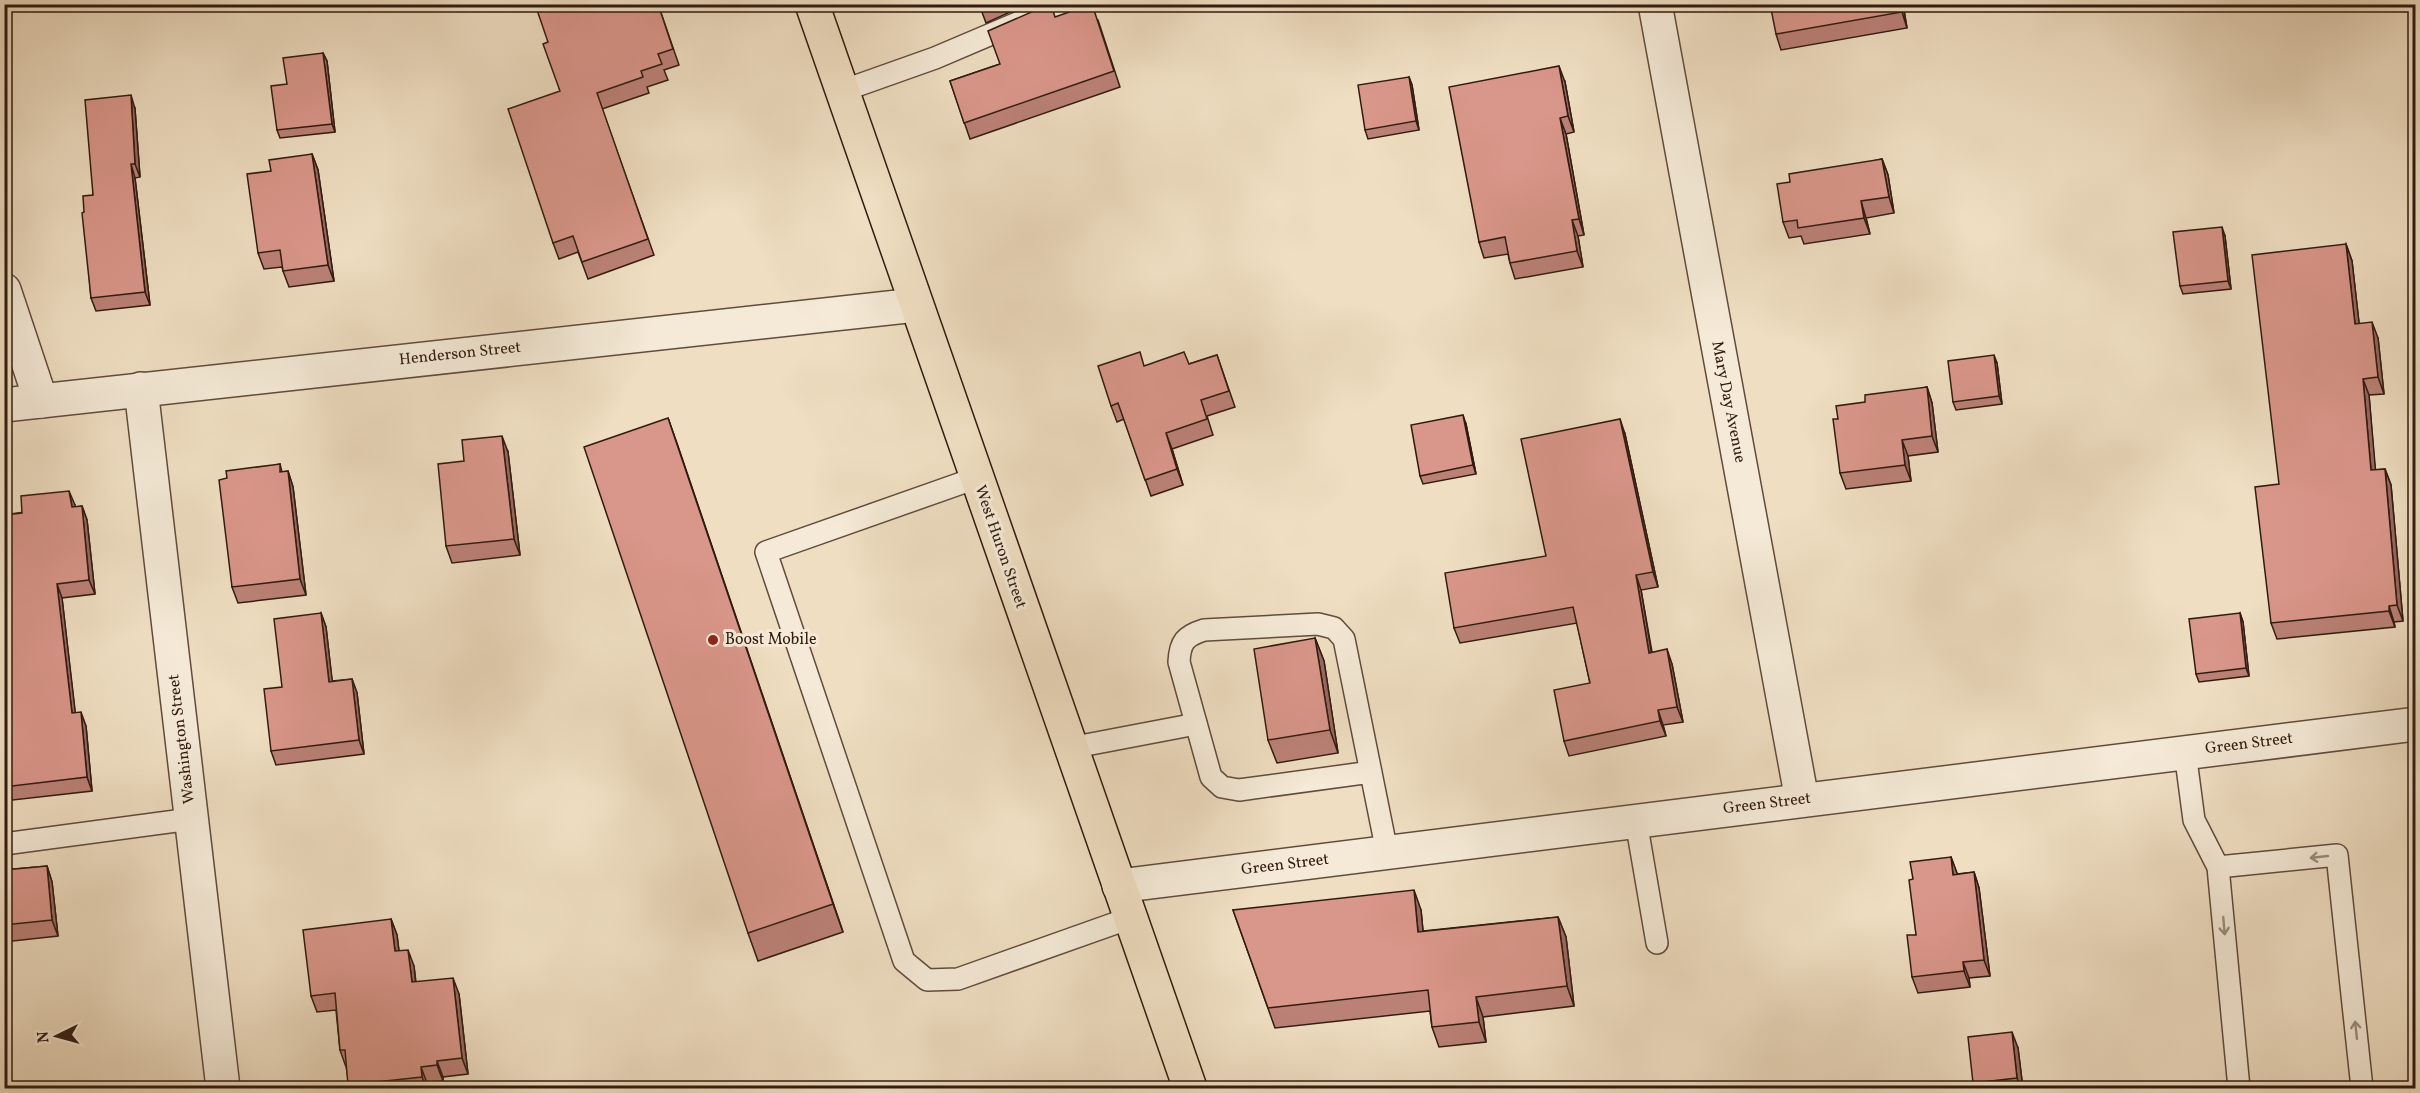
<svg xmlns="http://www.w3.org/2000/svg" width="2420" height="1093" font-family="Vollkorn,serif">
<rect width="100%" height="100%" fill="#efdec2"/>
<filter id="stains"><feTurbulence type="fractalNoise" baseFrequency=".00333" numOctaves="4"/><feColorMatrix values="0 0 0 0 .2 0 0 0 0 .09 0 0 0 0 .02 0 0 0 .5 -.17"/></filter>
<radialGradient id="worn" r=".72"><stop offset=".6" stop-color="#630" stop-opacity="0"/><stop offset="1" stop-color="#630" stop-opacity=".3"/></radialGradient>
<g fill="none" stroke-linecap="round" stroke-linejoin="round">
<defs>
<g id="lane">
<polyline points="842,91 935,58 1062,4"/>
<polyline points="976,478 766,552 904,961 927,980 958,979 1130,918"/>
<polyline points="1070,748 1196,724"/>
<polyline points="2185,752 2194,820 2218,867 2239,1088"/>
<path d="M1371 772 1239 790 1222 787 1211 777 1179 662C1180 642 1185 636 1204 630L1318 624 1334 628 1344 639 1387 852"/>
<polyline points="1636,821 1657,943"/>
<polyline points="4,844 191,819"/>
<polyline points="2218,867 2337,855 2362,1088"/>
</g>
<g id="street">
<polyline points="1655,4 1802,800"/>
<polyline points="4,290 41,401"/>
<polyline points="141,389 223,1088"/>
<polyline points="4,405 916,305"/>
<polyline points="1119,886 2416,724"/>
</g>
<polyline id="highway" points="812,4 1190,1088"/>
</defs>
<use href="#lane" stroke="#604c3c" stroke-width="24"/>
<use href="#street" stroke="#604c3c" stroke-width="36"/>
<use href="#highway" stroke="#311b10" stroke-width="36"/>
<use href="#lane" stroke="#f5ead7" stroke-width="21"/>
<use href="#street" stroke="#f5ead7" stroke-width="33"/>
<use href="#highway" stroke="#efdec2" stroke-width="33"/>
</g>
<g fill="#bb8177" stroke="#311b10" stroke-width="1.5">
<polygon points="658,4 679,65 664,70 668,80 647,87 649,93 602,109 654,255 588,279 578,252 559,259 553,243 560,91 548,42"/>
<polygon points="979,4 1028,4 986,23"/>
<polygon points="1903,4 1907,28 1781,50 1776,34"/>
<polygon points="1055,17 1098,20 1120,87 970,139 950,81 1000,64"/>
<polygon points="323,53 327,61 335,132 280,138 277,130"/>
<polygon points="1409,77 1412,85 1419,130 1368,139 1365,130"/>
<polygon points="1565,82 1574,132 1566,134 1584,235 1578,236 1583,267 1515,279 1510,263 1508,254 1484,258 1479,242"/>
<polygon points="135,109 140,177 135,178 150,305 96,311 91,298 84,212"/>
<polygon points="312,154 318,170 334,281 289,287 283,271 282,267 264,269 258,253 271,171"/>
<polygon points="1882,159 1888,175 1894,213 1866,218 1870,234 1804,244 1801,236 1789,238 1783,222 1790,182"/>
<polygon points="2225,236 2231,289 2183,294 2180,286"/>
<polygon points="2346,244 2352,261 2359,323 2378,338 2384,394 2369,395 2375,470 2385,469 2391,485 2403,621 2394,622 2395,627 2277,639 2271,623 2279,484"/>
<polygon points="1217,355 1235,407 1207,416 1213,435 1172,449 1183,485 1151,496 1124,419 1117,422 1111,406 1145,366 1189,364"/>
<polygon points="1997,363 2002,404 1956,410 1953,402"/>
<polygon points="1927,387 1932,403 1938,452 1908,456 1911,481 1846,489 1840,473 1838,419 1865,402"/>
<polygon points="668,418 843,932 758,961 748,933"/>
<polygon points="1466,424 1476,474 1423,484 1420,476"/>
<polygon points="1625,434 1658,587 1641,590 1652,652 1672,664 1683,722 1663,725 1666,736 1569,756 1564,741 1590,683 1577,623 1460,643 1454,628 1546,556"/>
<polygon points="508,452 520,555 452,563 446,546"/>
<polygon points="280,464 282,472 288,471 293,487 306,595 238,603 232,587 227,478"/>
<polygon points="75,505 75,507 82,506 87,520 95,594 62,598 75,713 86,726 92,791 4,801 4,515"/>
<polygon points="321,613 326,627 332,681 352,679 357,693 364,754 276,765 271,751"/>
<polygon points="2240,613 2243,622 2249,676 2199,682 2196,674"/>
<polygon points="1315,638 1324,661 1338,753 1277,763 1268,740"/>
<polygon points="1951,857 1957,874 1974,872 1979,888 1990,976 1969,978 1970,987 1918,993 1912,977 1916,935 1913,879"/>
<polygon points="47,866 52,882 58,936 4,942 4,870"/>
<polygon points="1233,910 1421,910 1423,931 1558,917 1566,937 1574,1006 1483,1017 1486,1042 1439,1047 1432,1027 1430,1011 1275,1028"/>
<polygon points="391,919 397,935 399,951 414,966 416,982 459,994 468,1074 443,1077 443,1081 427,1083 428,1089 350,1089 346,1066 346,1067 340,1050 336,1010 317,1012 311,996"/>
<polygon points="2018,1048 2023,1089 1975,1089 1973,1083"/>
</g>
<g fill="#986961" stroke="#311b10" stroke-width="1.5">
<polygon points="1900,4 1903,4 1907,28 1902,12"/>
<polygon points="323,53 327,61 335,132 332,124"/>
<polygon points="1559,66 1565,82 1574,132 1568,116"/>
<polygon points="1409,77 1412,85 1419,130 1416,121"/>
<polygon points="131,95 135,109 140,177 135,164"/>
<polygon points="1560,118 1566,134 1584,235 1579,219"/>
<polygon points="312,154 318,170 334,281 328,265"/>
<polygon points="1882,159 1888,175 1894,213 1889,197"/>
<polygon points="131,164 135,178 150,305 145,292"/>
<polygon points="1861,201 1866,218 1870,234 1864,218"/>
<polygon points="1572,220 1578,236 1583,267 1577,251"/>
<polygon points="2222,227 2225,236 2231,289 2228,281"/>
<polygon points="2346,244 2352,261 2361,340 2355,324"/>
<polygon points="2372,322 2378,338 2384,394 2378,377"/>
<polygon points="1994,355 1997,363 2002,404 1999,396"/>
<polygon points="2363,379 2369,395 2377,487 2371,470"/>
<polygon points="1927,387 1932,403 1938,452 1932,436"/>
<polygon points="1463,415 1466,424 1476,474 1473,465"/>
<polygon points="668,418 678,446 843,932 833,904"/>
<polygon points="1620,419 1625,434 1658,587 1653,572"/>
<polygon points="1166,433 1172,449 1183,485 1177,469"/>
<polygon points="502,436 508,452 520,555 514,539"/>
<polygon points="1902,440 1908,456 1911,481 1905,465"/>
<polygon points="2385,469 2391,485 2403,621 2397,605"/>
<polygon points="288,471 293,487 306,595 300,579"/>
<polygon points="69,491 75,505 77,521 72,507"/>
<polygon points="82,506 87,520 95,594 89,580"/>
<polygon points="1636,575 1641,590 1654,668 1649,653"/>
<polygon points="57,584 62,598 77,727 72,713"/>
<polygon points="2389,606 2394,622 2395,627 2389,611"/>
<polygon points="321,613 326,627 334,696 329,682"/>
<polygon points="2240,613 2243,622 2249,676 2246,668"/>
<polygon points="1315,638 1324,661 1338,753 1330,730"/>
<polygon points="1667,649 1672,664 1683,722 1677,707"/>
<polygon points="352,679 357,693 364,754 359,740"/>
<polygon points="1658,710 1663,725 1666,736 1660,721"/>
<polygon points="81,712 86,726 92,791 87,777"/>
<polygon points="1951,857 1957,873 1959,891 1953,875"/>
<polygon points="47,866 52,882 58,936 52,920"/>
<polygon points="1974,872 1979,888 1990,976 1984,960"/>
<polygon points="1414,890 1421,910 1425,952 1418,932"/>
<polygon points="1558,917 1566,937 1574,1006 1567,986"/>
<polygon points="391,919 397,935 401,967 395,951"/>
<polygon points="408,950 414,966 417,998 412,982"/>
<polygon points="1963,962 1969,978 1970,987 1964,971"/>
<polygon points="453,978 459,994 468,1074 462,1058"/>
<polygon points="1476,997 1483,1017 1486,1042 1479,1022"/>
<polygon points="2012,1032 2018,1048 2023,1089 2021,1089 2017,1078"/>
<polygon points="437,1061 443,1077 443,1081 437,1065"/>
<polygon points="421,1067 427,1083 428,1089 427,1089 422,1077"/>
</g>
<g fill="#d9968a" stroke="#311b10" stroke-width="1.5">
<polygon points="535,4 658,4 673,49 658,54 662,64 641,71 643,77 597,93 648,239 582,262 573,236 553,243 508,109 560,91 543,44 548,42"/>
<polygon points="1050,4 1051,4 1055,17 1092,4 1114,71 964,123 950,81 1000,64 988,31"/>
<polygon points="1770,4 1900,4 1902,12 1776,34"/>
<polygon points="323,53 332,124 277,130 271,86 287,84 283,58"/>
<polygon points="1559,66 1568,116 1560,118 1579,219 1572,220 1577,251 1510,263 1505,237 1479,242 1449,87"/>
<polygon points="1409,77 1416,121 1365,130 1358,85"/>
<polygon points="131,95 135,164 131,164 145,292 91,298 82,213 84,212 83,196 93,195 85,100"/>
<polygon points="312,154 328,265 283,271 280,250 258,253 247,174 271,171 269,160"/>
<polygon points="1882,159 1889,197 1861,201 1864,218 1798,228 1797,220 1783,222 1777,184 1790,182 1789,174"/>
<polygon points="2222,227 2228,281 2180,286 2173,232"/>
<polygon points="2346,244 2355,324 2372,322 2378,377 2363,379 2371,470 2385,469 2397,605 2389,606 2389,611 2271,623 2255,487 2279,484 2252,255"/>
<polygon points="1140,352 1144,366 1184,352 1189,364 1217,355 1229,391 1201,400 1207,419 1166,433 1177,469 1145,480 1118,403 1111,406 1098,366"/>
<polygon points="1994,355 1999,396 1953,402 1948,361"/>
<polygon points="1927,387 1932,436 1902,440 1905,465 1840,473 1833,419 1838,419 1836,406 1865,402 1865,395"/>
<polygon points="1463,415 1473,465 1420,476 1411,425"/>
<polygon points="668,418 833,904 748,933 584,447"/>
<polygon points="1620,419 1653,572 1636,575 1649,653 1667,649 1677,707 1658,710 1660,721 1564,741 1554,690 1590,683 1573,607 1454,628 1445,573 1546,556 1521,439"/>
<polygon points="502,436 514,539 446,546 438,464 464,461 462,440"/>
<polygon points="280,464 280,472 288,471 300,579 232,587 219,480 227,478 226,471"/>
<polygon points="69,491 72,507 82,506 89,580 57,584 72,713 81,712 87,777 4,787 4,515 22,513 21,496"/>
<polygon points="321,613 329,682 352,679 359,740 271,751 264,689 282,687 274,619"/>
<polygon points="2240,613 2246,668 2196,674 2189,619"/>
<polygon points="1315,638 1330,730 1268,740 1254,649"/>
<polygon points="1951,857 1953,875 1974,872 1984,960 1963,962 1964,971 1912,977 1907,935 1916,935 1909,880 1913,879 1910,862"/>
<polygon points="47,866 52,920 4,925 4,870"/>
<polygon points="1414,890 1418,932 1558,917 1567,986 1476,997 1479,1022 1432,1027 1428,990 1268,1008 1233,910"/>
<polygon points="391,919 395,951 408,950 412,982 453,978 462,1058 437,1061 437,1065 421,1067 422,1077 348,1085 345,1050 340,1050 335,993 311,996 303,930"/>
<polygon points="2012,1032 2017,1078 1973,1083 1968,1037"/>
</g>
<defs><path id="oneway-shaft" d="M-6 0H5M1.5-3L5.5 0L1.5 3" fill="none" stroke-width="1.6" stroke-linecap="round" stroke-linejoin="round" transform="scale(1.5)"/></defs>
<g stroke="#9d8d7d">
<use href="#oneway-shaft" transform="translate(2319 857) rotate(174)"/>
<use href="#oneway-shaft" transform="translate(2224 926) rotate(85)"/>
<use href="#oneway-shaft" transform="translate(2356 1030) rotate(-96)"/>
</g>
<circle fill="#8f2418" stroke="#f5ead7" stroke-width="2" cx="713" cy="640" r="6"/>
<g text-anchor="middle" dominant-baseline="central" stroke-width="6" stroke-linejoin="round" paint-order="stroke">
<g font-size="16" fill="#311b10" stroke="#f5ead7">
<text transform="translate(460 354) rotate(-6)">Henderson Street</text>
<text transform="translate(1728 402) rotate(79)">Mary Day Avenue</text>
<text transform="translate(1000 547) rotate(71)">West Huron Street</text>
<text transform="translate(182 739) rotate(-97)">Washington Street</text>
<text transform="translate(2249 744) rotate(-7)">Green Street</text>
<text transform="translate(1767 804) rotate(-7)">Green Street</text>
<text transform="translate(1285 865) rotate(-7)">Green Street</text>
</g>
<g font-size="16" fill="#311b10" stroke="#f5ead7" text-anchor="start">
<text x="725" y="640">Boost Mobile</text>
</g>
</g>
<rect width="2420" height="1093" fill="none" stroke="#efdec2" stroke-width="24"/>
<rect x="6" y="6" width="2408" height="1081" fill="none" stroke="#311b10" stroke-width="3"/>
<rect x="12" y="12" width="2396" height="1069" fill="none" stroke="#311b10" stroke-width="1.5"/>
<g transform="translate(57 1036) rotate(265)" stroke="#f5ead7" stroke-width="4.5" paint-order="stroke">
<path d="M0-4.5L10 22L0 15L-10 22Z" fill="#311b10"/>
<text y="-9" font-size="16" font-weight="bold" text-anchor="middle" fill="#311b10">N</text>
</g>
<rect width="100%" height="100%" filter="url(#stains)"/>
<rect width="100%" height="100%" fill="url(#worn)"/>
</svg>
